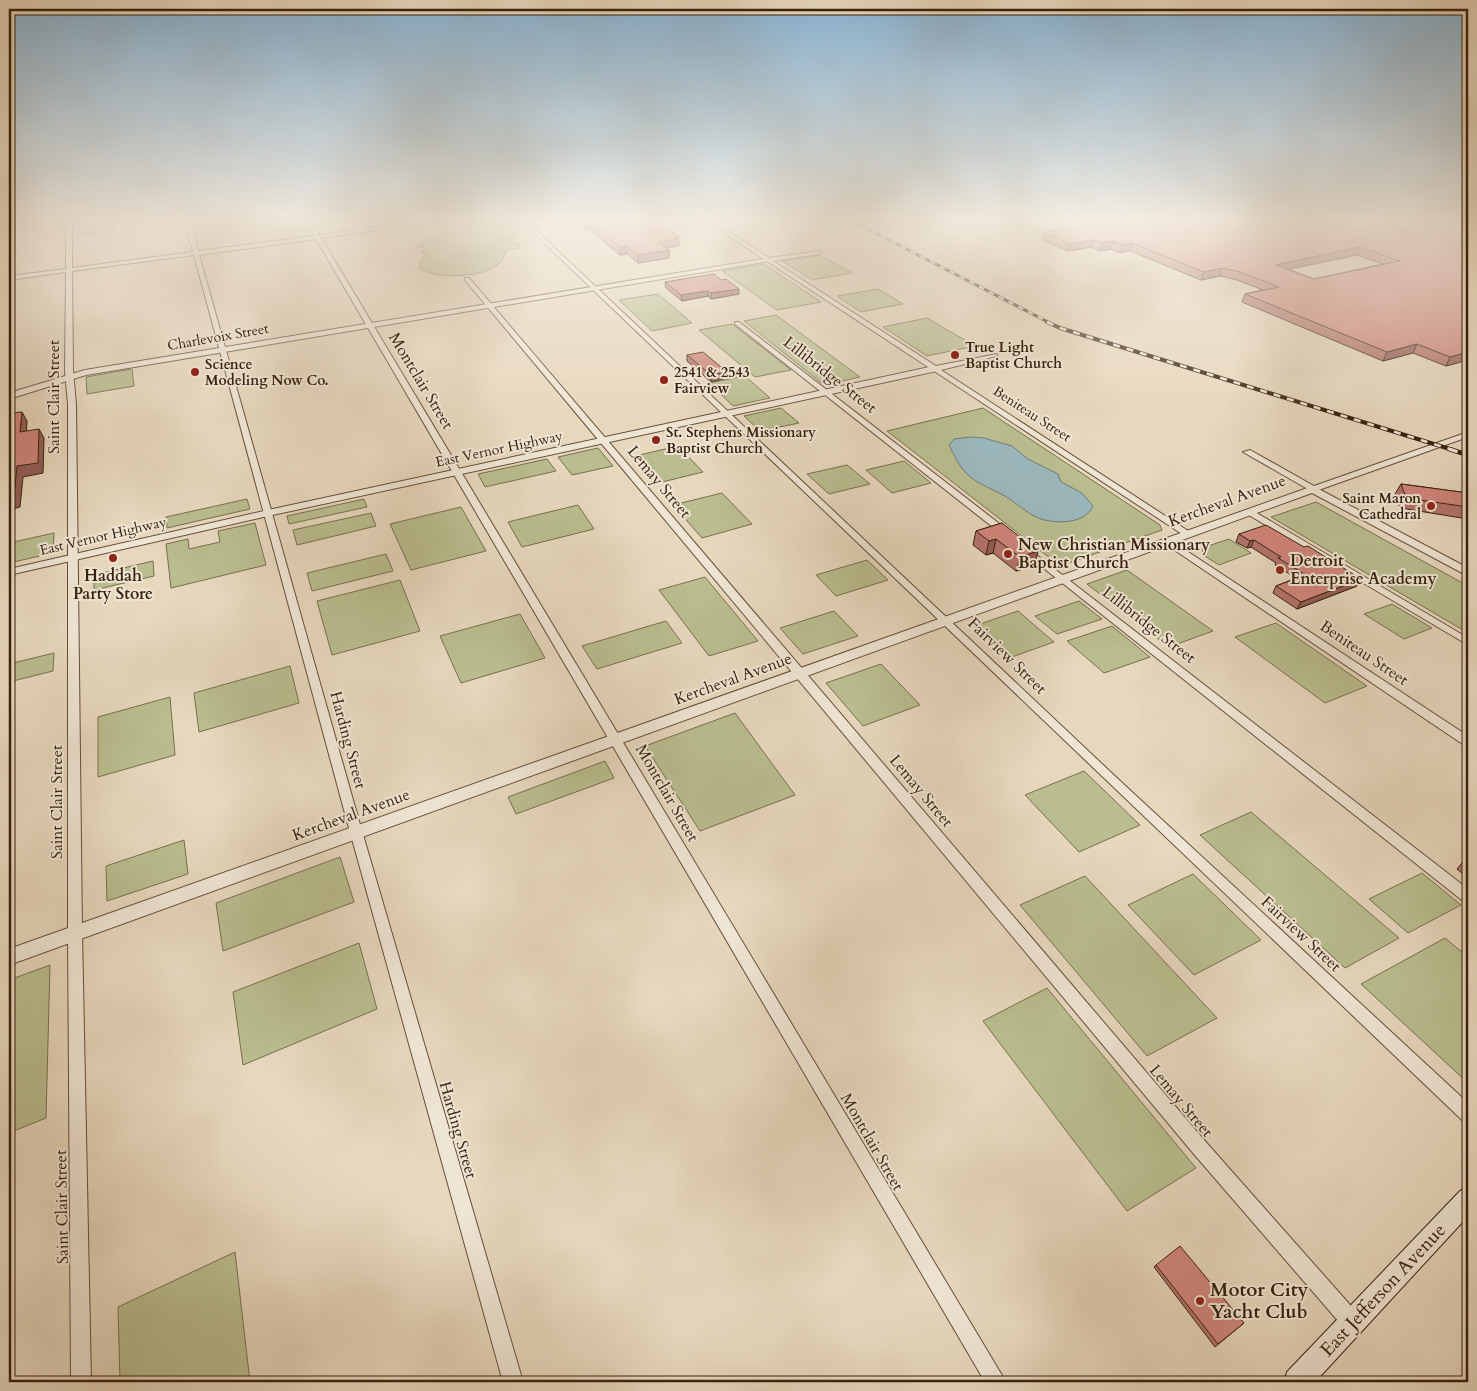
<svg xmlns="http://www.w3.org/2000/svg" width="1477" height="1391" font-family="Cardo,serif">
<rect width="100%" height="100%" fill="#e7d7bd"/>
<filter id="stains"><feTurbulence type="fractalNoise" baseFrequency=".004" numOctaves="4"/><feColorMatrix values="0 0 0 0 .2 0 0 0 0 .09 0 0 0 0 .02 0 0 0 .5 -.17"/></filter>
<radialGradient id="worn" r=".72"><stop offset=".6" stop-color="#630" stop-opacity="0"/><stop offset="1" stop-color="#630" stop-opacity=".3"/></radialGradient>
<g fill="#b9bd8f" stroke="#786f4e">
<polygon points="60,221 60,226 19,231 20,222"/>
<polygon points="80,221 114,221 115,230 80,234"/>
<path d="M473 221C486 221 512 216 519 230L511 243 520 244 517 249 508 248C505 254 502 261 497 265 481 278 437 279 420 269L419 263 426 254 421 253 424 248 417 247 421 243H423L428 237H440L452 222 460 224Z"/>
<polygon points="820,255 852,273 812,280 782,261"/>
<polygon points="764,264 821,302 777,310 722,271"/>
<polygon points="878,289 903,304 861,312 837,296"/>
<polygon points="658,294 692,323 652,331 619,300"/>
<polygon points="776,315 860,377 824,385 744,321"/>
<polygon points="927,318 975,346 927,356 883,327"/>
<polygon points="732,324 791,370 755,377 699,330"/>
<polygon points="132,369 134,386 87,394 86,377"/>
<polygon points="745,376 770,398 733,406 709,383"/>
<polygon points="781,408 799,423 760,431 744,416"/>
<polygon points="983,408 1160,525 1162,530 1063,565 1059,565 887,431"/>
<polygon points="678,446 703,472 654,484 631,457"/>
<polygon points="598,448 613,466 572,475 558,457"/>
<polygon points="547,459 556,471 485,487 478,474"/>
<polygon points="904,461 931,483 892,493 866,470"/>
<polygon points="847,465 870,484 829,494 807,474"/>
<polygon points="722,493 752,524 702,538 673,505"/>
<polygon points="247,499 250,509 167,528 166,517"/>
<polygon points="364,499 367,507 289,524 287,516"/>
<polygon points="1316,502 1468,586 1468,633 1271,517"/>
<polygon points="578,505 594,529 522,547 508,522"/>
<polygon points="461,507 486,551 411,570 390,524"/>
<polygon points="371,513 376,526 297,545 293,530"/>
<polygon points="255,523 266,565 171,588 166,544 188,539 189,549 220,542 218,531"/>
<polygon points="54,533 53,553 9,563 9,543"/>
<polygon points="1229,539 1251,553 1219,565 1203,555 1202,548"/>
<polygon points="386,554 393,571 312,591 307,573"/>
<polygon points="867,560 888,580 836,596 816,575"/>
<polygon points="153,561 154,576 94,590 94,575"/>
<polygon points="1127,570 1213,631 1169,647 1087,584"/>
<polygon points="705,577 758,641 709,656 659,590"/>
<polygon points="400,580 420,631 332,655 317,601"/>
<polygon points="1079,601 1102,619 1057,634 1035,616"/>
<polygon points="1392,604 1432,628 1404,639 1364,614"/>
<polygon points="834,611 858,636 803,654 780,628"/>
<polygon points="1018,611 1054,642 1009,658 974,626"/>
<polygon points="520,614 545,658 461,683 440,636"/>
<polygon points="666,621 682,643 597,669 582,646"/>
<polygon points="1276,623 1367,686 1325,703 1235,637"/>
<polygon points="1112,626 1150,657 1104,673 1067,641"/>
<polygon points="54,653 53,671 9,682 9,664"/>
<polygon points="881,664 920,705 863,726 826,683"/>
<polygon points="290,666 299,703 199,732 194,693"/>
<polygon points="170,697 175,755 98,777 98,717"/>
<polygon points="735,713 795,795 700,831 645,746"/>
<polygon points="605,761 614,778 516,814 508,797"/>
<polygon points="1084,771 1140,825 1079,852 1025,795"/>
<polygon points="1251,812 1399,938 1345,968 1200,835"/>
<polygon points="184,840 188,874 107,901 106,866"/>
<polygon points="340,857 354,902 223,951 216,903"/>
<polygon points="1422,873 1461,905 1408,933 1369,899"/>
<polygon points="1193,874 1261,940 1194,975 1128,905"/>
<polygon points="1085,876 1217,1018 1147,1056 1020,905"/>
<polygon points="1445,938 1468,957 1468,1083 1361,984"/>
<polygon points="359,943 377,1009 243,1065 233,992"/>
<polygon points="50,965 46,1118 9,1133 9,980"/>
<polygon points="1047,988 1196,1168 1127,1211 983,1021"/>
<polygon points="235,1252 250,1382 120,1382 118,1307"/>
</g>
<path fill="#9bb7bc" stroke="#737b76" d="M970 437 984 438 1012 446 1028 459 1058 474 1061 482 1082 493 1093 506C1086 524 1056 524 1041 519 1031 516 1017 504 1008 498 995 490 979 485 968 475 960 468 953 454 949 445L954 439Z"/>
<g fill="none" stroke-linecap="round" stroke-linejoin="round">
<defs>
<g id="minor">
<polygon points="66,221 72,221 72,268 193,252 185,221 190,221 198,251 314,236 306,221 311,221 319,235 428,221 443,221 321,238 1006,1382 985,1382 316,239 199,255 359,821 523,1382 503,1382 347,821 194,255 72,271 73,371 76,404 82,933 91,1382 71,1382 68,933 68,404 65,371 66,272 9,280 9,276 66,269"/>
<polygon points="521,221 526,221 1118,779 1468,1103 1468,1122 1462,1120"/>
<polygon points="706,221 712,221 769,258 821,251 819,254 773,261 936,366 997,354 997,356 941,370 1193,534 1191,536 1185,536"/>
<polygon points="465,278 469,278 1205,1141 1359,1315 1362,1322 1359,1329 1352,1332 1345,1329 1193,1153 465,280"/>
<polygon points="735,322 739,322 1010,532 1010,536 1004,536 735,324"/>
<polygon points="1468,432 1468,437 1313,492 1243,452 1250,450 1314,486"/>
<polygon points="1250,509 1468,638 1468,645 1247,514 1247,510"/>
<polygon points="1167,538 1468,736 1468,746 1464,745 1164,543 1162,541"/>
<polygon points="1025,546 1468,889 1468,903 1463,901 1022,551 1022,547"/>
</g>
<g id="tertiary">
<polygon points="768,258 770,259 770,261 86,375 9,399 9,393 85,370"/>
<polygon points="934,366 938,369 937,371 268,516 9,575 9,569 268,510"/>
<polygon points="1313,486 1468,568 1468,576 1312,493 9,965 9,949"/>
</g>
<polygon id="secondary" points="1468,1187 1468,1216 1315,1382 1284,1382 1287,1372 1460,1191"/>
</defs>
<use href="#minor" stroke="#644e39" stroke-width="2"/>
<use href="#tertiary" stroke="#644e39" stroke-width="2"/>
<use href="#secondary" stroke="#38210d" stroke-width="2"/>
<use href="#minor" fill="#efe5d4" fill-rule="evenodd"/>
<use href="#tertiary" fill="#efe5d4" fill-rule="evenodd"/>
<use href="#secondary" fill="#efe5d4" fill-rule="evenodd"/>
<defs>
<polyline id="rail-far2" points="852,221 1050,323"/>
<polyline id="rail-far1" points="1047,322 1060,328 1453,450"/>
<polyline id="rail" points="1449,449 1468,455"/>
</defs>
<use href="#rail-far2" stroke="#38210d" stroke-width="3"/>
<use href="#rail-far1" stroke="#38210d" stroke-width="4"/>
<use href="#rail" stroke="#38210d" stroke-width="4.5"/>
<use href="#rail-far2" stroke="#efe5d4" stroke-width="2" stroke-dasharray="5.5" stroke-linecap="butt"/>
<use href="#rail-far1" stroke="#efe5d4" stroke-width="2.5" stroke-dasharray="7" stroke-linecap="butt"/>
<use href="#rail" stroke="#efe5d4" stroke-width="3" stroke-dasharray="9" stroke-linecap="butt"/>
</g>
<g fill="#b3726a" stroke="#38210d" fill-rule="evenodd">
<polygon points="577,221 663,221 657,222 678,236 679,246 666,248 669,250 669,258 638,263 627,254 620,255 590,230 587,230"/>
<path d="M1059 221H1468V360L1446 366 1413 353 1383 361 1242 302 1245 294 1263 290 1237 280 1220 276 1201 280 1130 251 1120 253 1111 249 1100 251 1091 247 1068 251 1042 240 1044 232 1055 230 1056 225 1058 224ZM1357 255 1383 264 1314 279 1288 269Z"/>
<polygon points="665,282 739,294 711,299 708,296 682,301 666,288"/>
<polygon points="687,355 727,372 727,378 711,382 687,361"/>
<polygon points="1401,484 1468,493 1468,519 1400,508 1395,494"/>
<polygon points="1002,523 1035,565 1016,571 993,553 986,555 973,545 976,531"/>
<polygon points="1239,534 1304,547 1361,579 1357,586 1297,609 1273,593 1276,586 1296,578 1275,565 1276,563 1251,547 1247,548 1236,542"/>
<polygon points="1468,857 1468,878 1457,869 1466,858"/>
<polygon points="1156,1265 1244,1323 1215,1347 1154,1267"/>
</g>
<g fill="#925c56" stroke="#38210d">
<polygon points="586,222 589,222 590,230 587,230"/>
<polygon points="675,236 678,236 679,246 658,250 658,242"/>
<polygon points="1093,240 1091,247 1068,251 1070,244"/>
<polygon points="1113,241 1111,249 1100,251 1102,243"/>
<polygon points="1132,243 1130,251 1120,253 1122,245"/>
<polygon points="626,246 627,254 620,255 620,247"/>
<polygon points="1360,247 1357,255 1272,273 1275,265"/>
<polygon points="669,250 669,258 638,263 638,255"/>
<polygon points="1222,268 1220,276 1201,280 1204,272"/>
<polygon points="739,289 739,294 711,299 711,293"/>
<polygon points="708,291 708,296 682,301 681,295"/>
<polygon points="1417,344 1413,353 1383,361 1387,352"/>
<polygon points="1468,352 1468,360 1446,366 1450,357"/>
<polygon points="727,372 727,378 711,382 711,375"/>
<polygon points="22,412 27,421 26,442 20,432"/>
<polygon points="39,429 44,438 43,473 23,477 20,507 9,510 9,498 17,466"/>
<polygon points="996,539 993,553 986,555 989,541"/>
<polygon points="1254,540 1251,547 1247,548 1250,541"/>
<polygon points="1038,551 1035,565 1016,571 1020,557"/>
<polygon points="1361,579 1357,586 1297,609 1301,602"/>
</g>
<g fill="#d0847b" stroke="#38210d" fill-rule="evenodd">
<polygon points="585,221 656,221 678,236 675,236 679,239 658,242 669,250 638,255 626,246 620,247 589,222 586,222"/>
<path d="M1063 221H1468V352L1450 357 1417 344 1387 352 1245 294 1279 287 1240 272 1222 268 1204 272 1132 243 1122 245 1113 241 1102 243 1093 240 1070 244 1044 232 1065 229 1056 225 1067 223ZM1360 247 1400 261 1314 279 1275 265Z"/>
<polygon points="714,274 721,280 726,279 739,289 711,293 708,291 681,295 665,282"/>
<polygon points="703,352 727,372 711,375 687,355"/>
<polygon points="22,412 20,432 39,429 38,463 17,466 14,497 9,498 9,413"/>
<polygon points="1401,484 1468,493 1468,507 1406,498"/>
<polygon points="1002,523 1038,551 1020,557 996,539 989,541 976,531"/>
<polygon points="1266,525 1304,547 1308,546 1361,579 1301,602 1276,586 1306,575 1278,558 1281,557 1254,540 1250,541 1239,534"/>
<polygon points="1180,1246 1244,1323 1218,1344 1156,1265"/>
</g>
<linearGradient id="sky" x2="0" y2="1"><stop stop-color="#89b5d6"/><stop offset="0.53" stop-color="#f4ede1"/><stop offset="1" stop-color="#f4ede1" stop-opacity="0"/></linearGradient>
<rect width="1477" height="416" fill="url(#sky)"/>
<g fill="#8f2418" stroke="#efe5d4" stroke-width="2">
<circle cx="955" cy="355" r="5"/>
<circle cx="195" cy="372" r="5"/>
<circle cx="664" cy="380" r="5"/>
<circle cx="656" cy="440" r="5"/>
<circle cx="1431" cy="506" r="5"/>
<circle cx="1008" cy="554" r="5"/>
<circle cx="113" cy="558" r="5"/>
<circle cx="1280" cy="570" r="5"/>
<circle cx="1200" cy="1301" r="5"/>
</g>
<g text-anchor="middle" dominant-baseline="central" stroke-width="4" stroke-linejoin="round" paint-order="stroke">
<g font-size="14" fill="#38210d" stroke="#efe5d4">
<text transform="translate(218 337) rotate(-10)">Charlevoix Street</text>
<text transform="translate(1032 414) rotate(33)">Beniteau Street</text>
<text transform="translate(499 449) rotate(-12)">East Vernor Highway</text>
<text transform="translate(103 536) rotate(-13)">East Vernor Highway</text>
</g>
<g font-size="14" font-weight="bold" fill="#38210d" stroke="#efe5d4" text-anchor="start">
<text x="965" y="347">True Light<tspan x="965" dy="16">Baptist Church</tspan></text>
<text x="205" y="364">Science<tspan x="205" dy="16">Modeling Now Co.</tspan></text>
<text x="674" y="372">2541 &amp; 2543<tspan x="674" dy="16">Fairview</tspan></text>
<text x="666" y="432">St. Stephens Missionary<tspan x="666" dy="16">Baptist Church</tspan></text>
<text x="1421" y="498" text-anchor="end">Saint Maron<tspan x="1421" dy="16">Cathedral</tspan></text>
</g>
<g font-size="16" fill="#38210d" stroke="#efe5d4">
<text transform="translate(830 375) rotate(38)">Lillibridge Street</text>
<text transform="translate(421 381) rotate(59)">Montclair Street</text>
<text transform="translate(54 397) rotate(-90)">Saint Clair Street</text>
<text transform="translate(659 482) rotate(50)">Lemay Street</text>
<text transform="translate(1227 501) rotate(-20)">Kercheval Avenue</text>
<text transform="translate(1149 625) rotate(38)">Lillibridge Street</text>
<text transform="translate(1364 653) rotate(34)">Beniteau Street</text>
<text transform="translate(1007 656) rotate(44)">Fairview Street</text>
<text transform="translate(733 679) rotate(-20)">Kercheval Avenue</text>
<text transform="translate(348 740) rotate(75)">Harding Street</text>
<text transform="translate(921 791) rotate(50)">Lemay Street</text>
<text transform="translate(667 793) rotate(60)">Montclair Street</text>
<text transform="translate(57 802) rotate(-90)">Saint Clair Street</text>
<text transform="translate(351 815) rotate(-20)">Kercheval Avenue</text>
<text transform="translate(1301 934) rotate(43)">Fairview Street</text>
<text transform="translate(1181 1101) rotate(50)">Lemay Street</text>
<text transform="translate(458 1130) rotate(74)">Harding Street</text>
<text transform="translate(872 1142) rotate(60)">Montclair Street</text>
<text transform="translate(62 1207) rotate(-91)">Saint Clair Street</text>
</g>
<g font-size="16" font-weight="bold" fill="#38210d" stroke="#efe5d4" text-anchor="start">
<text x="1018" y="545">New Christian Missionary<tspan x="1018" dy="18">Baptist Church</tspan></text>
<text x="1290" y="561">Detroit<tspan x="1290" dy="18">Enterprise Academy</tspan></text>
<text x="113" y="576" text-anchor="middle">Haddah<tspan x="113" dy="18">Party Store</tspan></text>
</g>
<g font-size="19" font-weight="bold" fill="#38210d" stroke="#efe5d4" text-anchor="start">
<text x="1210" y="1290">Motor City<tspan x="1210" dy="22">Yacht Club</tspan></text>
</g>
<g font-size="19" fill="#38210d" stroke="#efe5d4">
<text transform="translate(1383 1290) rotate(-47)">East Jefferson Avenue</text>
</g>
</g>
<rect width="1477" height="1391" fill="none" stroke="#e7d7bd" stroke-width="30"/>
<rect x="10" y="10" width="1457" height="1371" fill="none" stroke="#38210d" stroke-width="2.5"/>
<rect x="15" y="15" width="1447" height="1361" fill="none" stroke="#38210d"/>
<rect width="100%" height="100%" filter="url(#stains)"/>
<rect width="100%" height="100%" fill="url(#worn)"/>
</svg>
